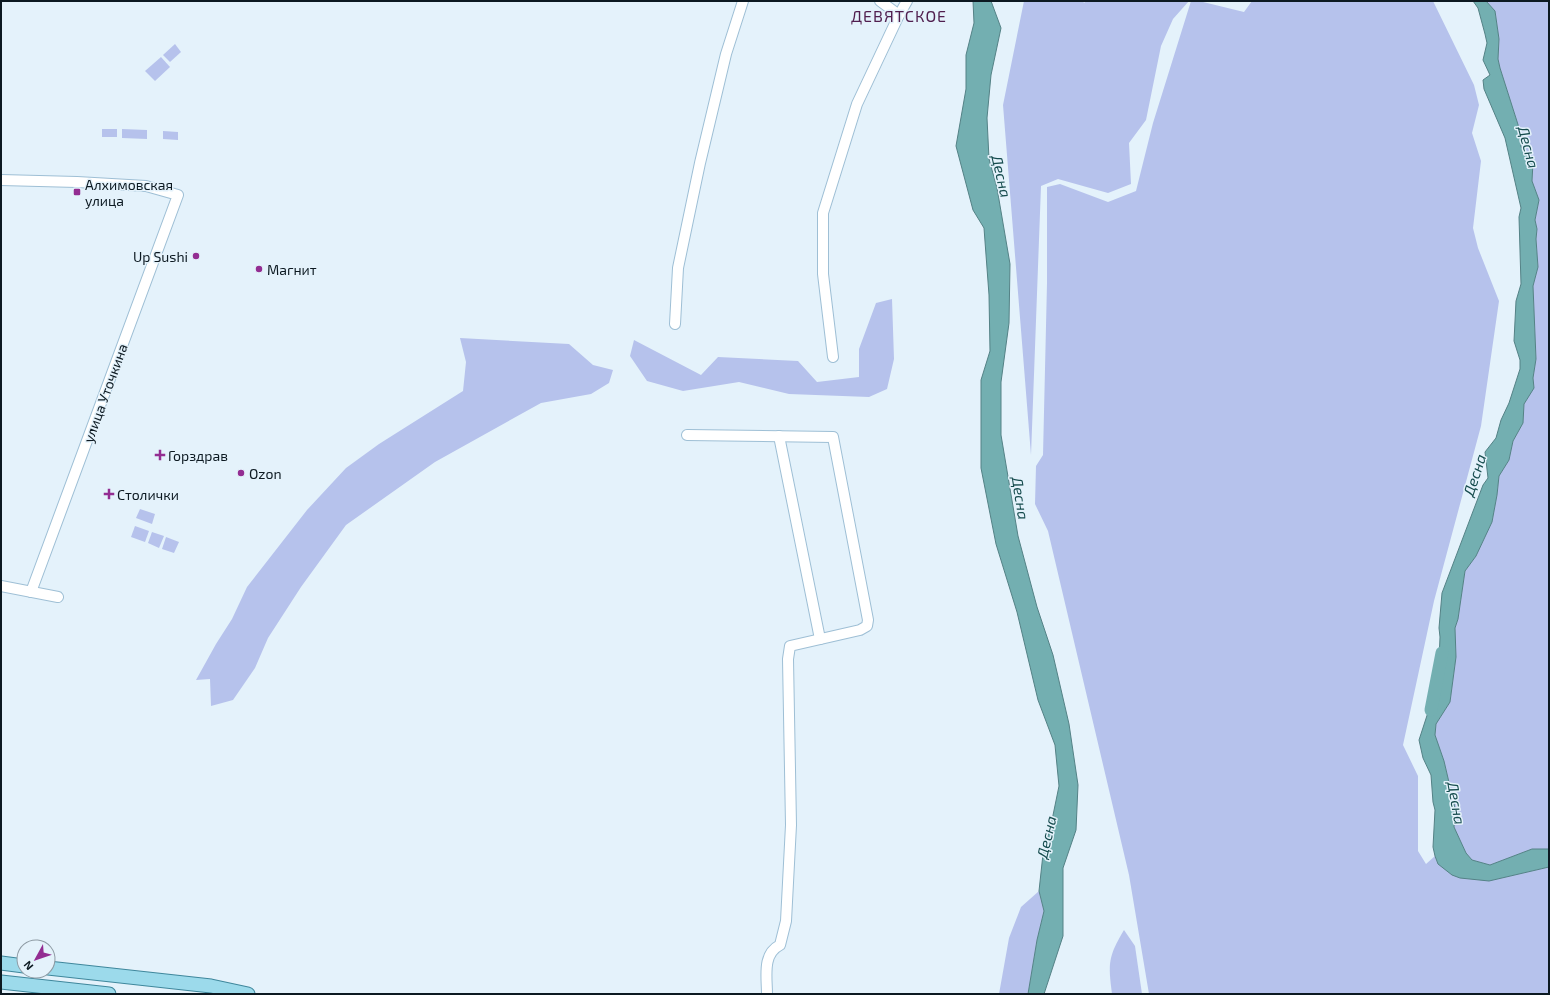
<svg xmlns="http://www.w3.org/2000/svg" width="1550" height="995" font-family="'Exo 2',sans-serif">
<rect width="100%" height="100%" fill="#e4f2fb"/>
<g fill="#b6c2ec">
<polygon points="1024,1 1083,1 1084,3 1086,1 1189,1 1173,19 1161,46 1146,120 1129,143 1131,184 1108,193 1058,179 1041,186 1031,455 1003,105"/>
<polygon points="1191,1 1199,1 1244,12 1252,1 1433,1 1474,85 1479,105 1472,133 1481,161 1473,228 1478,248 1499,301 1481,426 1434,601 1403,745 1418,776 1418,851 1426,864 1435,856 1438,864 1527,872 1549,867 1549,994 1149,994 1129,875 1048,531 1035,504 1036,466 1043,455 1047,283 1047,187 1060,184 1108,202 1136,191 1153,123"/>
<polygon points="1486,1 1549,1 1549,849 1532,849 1490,865 1472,860 1466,853 1454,827 1455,808 1444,761 1435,735 1436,724 1450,702 1456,657 1455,628 1458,619 1465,571 1476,556 1492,522 1497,495 1499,476 1509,460 1513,441 1523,423 1524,404 1534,387 1533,378 1536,359 1533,286 1538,267 1536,239 1537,229 1535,220 1539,200 1532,181 1533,162 1521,147 1521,134 1500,68 1498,59 1499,39 1495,11"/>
<polygon points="175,44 181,52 170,62 163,55"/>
<polygon points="161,57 170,67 155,81 145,71"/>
<rect x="102" y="129" width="15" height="8"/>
<polygon points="122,129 147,130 147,139 122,138"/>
<polygon points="163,131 178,132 178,140 163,139"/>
<polygon points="892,299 894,359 887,389 869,397 789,394 739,382 683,391 647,381 630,356 634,340 701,375 718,357 798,361 817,382 859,377 859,349 876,303"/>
<polygon points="460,338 569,344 593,365 613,370 609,383 591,394 541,403 435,462 346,525 301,587 268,638 255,668 233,700 211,706 210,679 196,680 216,644 232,619 247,587 307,510 346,468 379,444 463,391 466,362"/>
<polygon points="140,509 155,514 152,524 136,518"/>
<polygon points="135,526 149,531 145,542 131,537"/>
<polygon points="152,532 164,536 159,548 148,543"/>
<polygon points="166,537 179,542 174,553 162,549"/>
<polygon points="1039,891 1044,911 1037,940 1028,994 999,994 1009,938 1021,907"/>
<path d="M1124 930 1135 946 1142 994H1112C1108 963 1108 957 1124 930Z"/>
</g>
<g fill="#73afb1" stroke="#548286">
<polygon points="973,1 991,1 1001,28 991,75 987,118 989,159 997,188 1010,264 1009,323 1001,382 1001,435 1018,536 1037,607 1053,655 1069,724 1078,785 1076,830 1063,868 1063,936 1044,994 1028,994 1037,940 1044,911 1039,891 1043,854 1051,825 1059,786 1055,745 1038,700 1017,612 996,544 981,468 981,380 990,351 989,295 984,228 973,210 956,146 966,89 966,55 974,23"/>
<polygon points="1473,1 1486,1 1495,11 1499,39 1498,59 1500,68 1521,134 1521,147 1533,162 1532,181 1539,200 1535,220 1537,229 1536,239 1538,267 1533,286 1536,359 1533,378 1534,388 1524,404 1523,423 1513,441 1509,460 1499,476 1497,495 1492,522 1476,556 1465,571 1458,619 1455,628 1456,657 1450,702 1436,724 1435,735 1444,761 1455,808 1454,827 1466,853 1472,860 1490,865 1532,849 1549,849 1549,867 1489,881 1460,878 1452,875 1438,864 1435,856 1433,847 1435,810 1433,802 1431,775 1423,758 1419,740 1434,694 1438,686 1440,637 1439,628 1442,593 1483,485 1488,478 1485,452 1496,438 1501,420 1509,403 1520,369 1520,360 1514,341 1516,301 1521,284 1519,217 1521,208 1505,138 1484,89 1483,80 1490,75 1483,60 1487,43 1485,34 1478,8"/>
</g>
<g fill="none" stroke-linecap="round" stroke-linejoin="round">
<polyline stroke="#73afb1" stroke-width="13" points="1431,710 1442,653"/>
<defs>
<g id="minor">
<polyline points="880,1 899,15"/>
<polyline points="1,180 77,182 146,186 178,195 31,592"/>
<polyline points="675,324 678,268 700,163 726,54 743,1"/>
<polyline points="833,357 823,274 823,213 857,104 899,15 907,1"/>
<path d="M687 435 833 437 868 620 867 626 860 630 790 646 788 659 791 825 786 921 780 945C762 954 767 977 767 994"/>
<polyline points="779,436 820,639"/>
<polyline points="1,586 58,597"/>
</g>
<g id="major">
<polyline points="1,963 24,966"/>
<polyline points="48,968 211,986 248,994"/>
<polyline points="1,982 109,994"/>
</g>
</defs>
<use href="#minor" stroke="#9ebfd5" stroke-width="12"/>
<use href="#major" stroke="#3f879c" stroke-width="15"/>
<use href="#minor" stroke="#fff" stroke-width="10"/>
<use href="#major" stroke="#9cdaeb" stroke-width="13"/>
</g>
<g fill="#932d92" stroke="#e4f2fb" stroke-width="1.5">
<rect x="73" y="188" width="8" height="8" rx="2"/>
<circle cx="196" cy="256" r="4"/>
<circle cx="259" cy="269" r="4"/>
<path d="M158 449h4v4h4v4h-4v4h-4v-4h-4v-4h4z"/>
<circle cx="241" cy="473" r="4"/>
<path d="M107 488h4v4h4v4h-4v4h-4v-4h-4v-4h4z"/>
</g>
<g text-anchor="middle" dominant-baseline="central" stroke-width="3" stroke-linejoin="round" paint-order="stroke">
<g font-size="14" fill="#0c1921" stroke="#e4f2fb" text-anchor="start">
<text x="85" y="184">Алхимовская<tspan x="85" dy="16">улица</tspan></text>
<text x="188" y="256" text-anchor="end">Up Sushi</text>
<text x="267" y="269">Магнит</text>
<text x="168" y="455">Горздрав</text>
<text x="249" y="473">Ozon</text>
<text x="117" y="494">Столички</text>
</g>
<g font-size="14" fill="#0c1921" stroke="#e4f2fb">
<text transform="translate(105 393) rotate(-70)">улица Уточкина</text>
</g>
<g font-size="15" font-style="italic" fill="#164c4e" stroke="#e4f2fb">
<text transform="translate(1529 147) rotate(75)">Десна</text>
<text transform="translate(1002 176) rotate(77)">Десна</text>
<text transform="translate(1474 475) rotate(-72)">Десна</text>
<text transform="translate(1021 498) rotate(81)">Десна</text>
<text transform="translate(1457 803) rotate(80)">Десна</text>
<text transform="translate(1046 837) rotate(-77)">Десна</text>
</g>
<g font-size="16" letter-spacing="1" fill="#501f4f" stroke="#e4f2fb">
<text x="899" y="15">ДЕВЯТСКОЕ</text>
</g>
</g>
<rect width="1550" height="995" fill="none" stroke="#0c1921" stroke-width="4"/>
<g transform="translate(36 959) rotate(230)"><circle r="19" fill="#e4f2fb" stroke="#8e9ba4"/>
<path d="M0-3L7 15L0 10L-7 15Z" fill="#932d92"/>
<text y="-6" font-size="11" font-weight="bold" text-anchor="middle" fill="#0c1921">N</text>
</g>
</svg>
